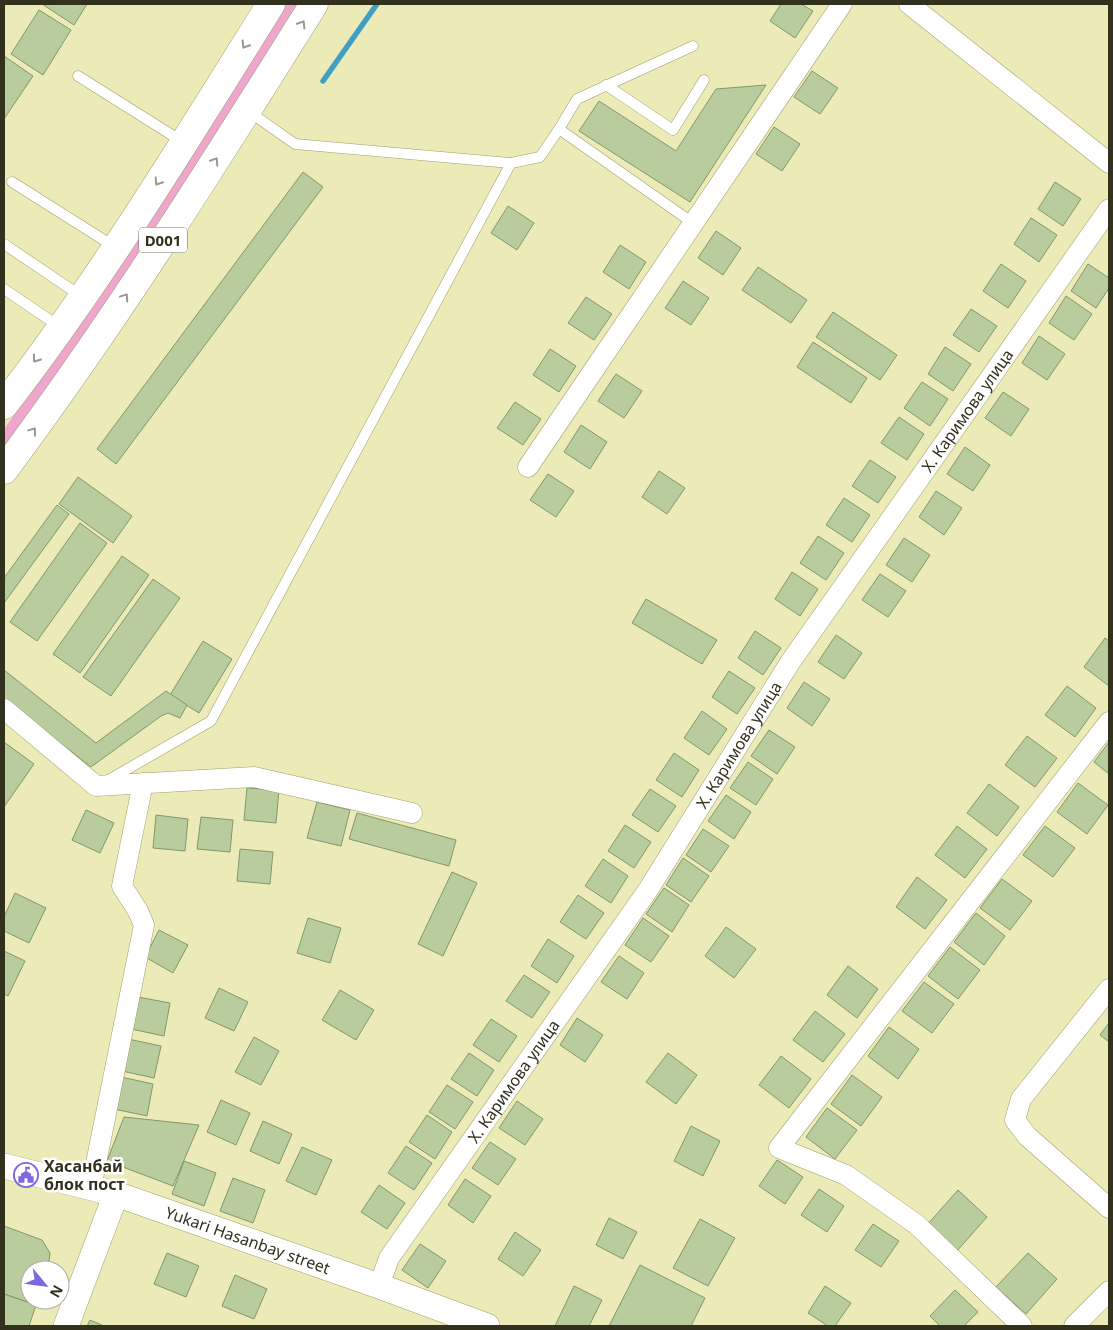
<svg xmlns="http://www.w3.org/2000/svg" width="1113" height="1330" font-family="'Noto Sans',sans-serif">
<rect width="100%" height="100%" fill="#ecebb7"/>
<polygon fill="#efa6cc" points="286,4 301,4 122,283 4,448 4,429 49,367 174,183"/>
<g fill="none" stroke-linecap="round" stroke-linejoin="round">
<polyline stroke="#419fc3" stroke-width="5.5" points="323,81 377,4"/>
</g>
<g fill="#b8cc9d" stroke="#83976a">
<polygon points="42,4 87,4 74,25"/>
<polygon points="781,4 801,4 813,11 795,38 770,21"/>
<polygon points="39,10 71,30 43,75 11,54"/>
<polygon points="4,56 33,76 4,119"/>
<polygon points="812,71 838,88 820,114 794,97"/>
<polygon points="766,85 690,202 579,131 599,101 676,151 716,89"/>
<polygon points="774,127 800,144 782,171 756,154"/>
<polygon points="303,172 323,187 116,464 97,449"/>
<polygon points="1055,182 1081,199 1063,226 1038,209"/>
<polygon points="508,206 534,223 517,250 491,233"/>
<polygon points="1031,218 1057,235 1039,262 1014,244"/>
<polygon points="716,231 741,248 723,275 698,258"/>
<polygon points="620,245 646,262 629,289 603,272"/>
<polygon points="1001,264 1026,281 1008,308 983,291"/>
<polygon points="1088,264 1109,278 1109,288 1096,308 1071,291"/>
<polygon points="758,267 807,300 791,323 742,290"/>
<polygon points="683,281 709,298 691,325 665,308"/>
<polygon points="1066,296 1092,314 1074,340 1049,323"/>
<polygon points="586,297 612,314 594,340 568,323"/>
<polygon points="971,309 997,326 979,352 953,335"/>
<polygon points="833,312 897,355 880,380 816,337"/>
<polygon points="1039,336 1065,354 1047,380 1022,363"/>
<polygon points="813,342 867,378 851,403 797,367"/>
<polygon points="945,347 971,364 953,391 928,374"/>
<polygon points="550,349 576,366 559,392 533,375"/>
<polygon points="616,374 642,391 624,418 598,401"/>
<polygon points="922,382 948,399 930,426 904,408"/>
<polygon points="1003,392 1029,409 1011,436 985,418"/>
<polygon points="515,402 541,419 523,445 497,428"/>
<polygon points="899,417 924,434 907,460 881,443"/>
<polygon points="581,425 607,442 590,469 564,452"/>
<polygon points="965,447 990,465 973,491 947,474"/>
<polygon points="870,460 896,477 878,503 852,486"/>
<polygon points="659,471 685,488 667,514 642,497"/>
<polygon points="548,474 574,491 556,517 530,500"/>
<polygon points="78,477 132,516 113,543 59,504"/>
<polygon points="936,491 962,508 944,535 919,517"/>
<polygon points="844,498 870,515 852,542 826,525"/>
<polygon points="57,505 69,514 4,603 4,578"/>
<polygon points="80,523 107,543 37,641 10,622"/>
<polygon points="818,536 844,553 826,580 800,563"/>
<polygon points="904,538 930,555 912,582 886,565"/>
<polygon points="122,556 149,575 80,673 53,654"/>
<polygon points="792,572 818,589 800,616 775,599"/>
<polygon points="880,574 906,591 888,617 862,600"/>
<polygon points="153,579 180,598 111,696 83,677"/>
<polygon points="646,599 717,640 702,664 632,623"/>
<polygon points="755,631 781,648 763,675 738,658"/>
<polygon points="836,635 862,653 844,679 818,662"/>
<polygon points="1105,638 1109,641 1109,686 1084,667"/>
<polygon points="203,641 232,659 199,713 170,695"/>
<polygon points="4,670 96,743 166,691 187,705 180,718 168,713 161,716 91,767 4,699"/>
<polygon points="729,671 755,688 737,714 712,697"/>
<polygon points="804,682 830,699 812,726 787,708"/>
<polygon points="1067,686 1096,708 1075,737 1045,715"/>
<polygon points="702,711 727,729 709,755 684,738"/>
<polygon points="769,730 795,747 777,774 751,756"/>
<polygon points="1027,736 1057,758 1035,787 1005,765"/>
<polygon points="4,742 34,764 4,807"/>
<polygon points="1109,742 1109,774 1094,762"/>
<polygon points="674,753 699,770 682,797 656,780"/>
<polygon points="748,762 773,779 756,805 730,788"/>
<polygon points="1078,783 1108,805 1087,834 1057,812"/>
<polygon points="989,784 1019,807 997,836 967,813"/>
<polygon points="247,788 279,790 276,823 244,820"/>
<polygon points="650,789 676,806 658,832 632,815"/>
<polygon points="726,795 751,812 734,839 708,821"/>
<polygon points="317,802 350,810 341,846 307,838"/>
<polygon points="86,810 114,823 100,853 72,840"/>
<polygon points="357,813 456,840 449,866 349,839"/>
<polygon points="156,815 188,819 185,851 153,848"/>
<polygon points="201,817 233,820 230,852 197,849"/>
<polygon points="625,825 651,842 634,868 608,851"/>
<polygon points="957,826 987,849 965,878 935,855"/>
<polygon points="1045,826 1075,848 1053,877 1023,855"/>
<polygon points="703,829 729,846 711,872 686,855"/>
<polygon points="240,849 273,852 270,884 237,881"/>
<polygon points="683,858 709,876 691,902 666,885"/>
<polygon points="603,859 628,876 611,903 585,886"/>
<polygon points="452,872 477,883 443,956 418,944"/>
<polygon points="917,877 947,900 925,929 896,907"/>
<polygon points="1002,879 1032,901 1010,930 980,908"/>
<polygon points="664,888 689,905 672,932 646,914"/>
<polygon points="15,893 46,908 29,943 4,931 4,917"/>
<polygon points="578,895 604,913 586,939 560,922"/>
<polygon points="976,913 1005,936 984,965 954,942"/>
<polygon points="308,918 341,928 330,963 297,953"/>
<polygon points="643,918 669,936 651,962 625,945"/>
<polygon points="726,927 756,949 734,978 705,956"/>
<polygon points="159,930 188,945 173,973 145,957"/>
<polygon points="548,939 574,956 557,983 531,966"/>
<polygon points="950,947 980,970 958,999 928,976"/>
<polygon points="4,951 25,961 8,996 4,994"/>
<polygon points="619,956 644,973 627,999 601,982"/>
<polygon points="848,966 878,989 857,1018 827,995"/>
<polygon points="524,975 550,992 532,1018 506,1001"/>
<polygon points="924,982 954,1004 932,1033 902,1011"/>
<polygon points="219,988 248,1002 234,1031 205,1018"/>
<polygon points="340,990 374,1010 356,1040 322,1020"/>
<polygon points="138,997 170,1003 164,1036 131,1029"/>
<polygon points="815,1011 845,1034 823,1062 793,1040"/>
<polygon points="577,1018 603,1035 585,1062 560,1045"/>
<polygon points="491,1019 517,1036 499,1062 473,1045"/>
<polygon points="1109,1023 1109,1042 1100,1035"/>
<polygon points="889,1027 919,1049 898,1079 868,1056"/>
<polygon points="254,1037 279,1051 261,1085 235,1072"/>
<polygon points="128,1039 161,1046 154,1078 122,1071"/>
<polygon points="469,1053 494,1070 477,1096 451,1079"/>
<polygon points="668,1053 697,1075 676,1104 646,1082"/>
<polygon points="781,1056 811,1079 789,1108 759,1085"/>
<polygon points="852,1075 882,1097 861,1126 831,1104"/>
<polygon points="121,1077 153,1084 147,1116 114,1109"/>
<polygon points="447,1085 473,1102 455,1129 429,1112"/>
<polygon points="221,1100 250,1113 236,1145 207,1132"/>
<polygon points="517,1101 543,1119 525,1145 499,1128"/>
<polygon points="827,1108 857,1130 835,1159 806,1137"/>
<polygon points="427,1115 452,1132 435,1159 409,1142"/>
<polygon points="124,1117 199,1125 173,1186 107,1161"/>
<polygon points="263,1121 292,1134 279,1164 250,1151"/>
<polygon points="691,1126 720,1141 703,1176 674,1161"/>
<polygon points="490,1142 516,1159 498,1185 472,1168"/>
<polygon points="406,1146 432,1163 414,1190 388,1173"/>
<polygon points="302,1147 332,1160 316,1195 286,1181"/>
<polygon points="777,1160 803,1177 785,1204 759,1186"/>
<polygon points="184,1161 216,1173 204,1206 172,1194"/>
<polygon points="233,1178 265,1190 253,1223 220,1211"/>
<polygon points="465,1179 491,1196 473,1223 448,1205"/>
<polygon points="379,1185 405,1203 387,1229 361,1212"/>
<polygon points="819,1189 844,1206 827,1232 801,1215"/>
<polygon points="958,1190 987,1217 956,1252 927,1225"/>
<polygon points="609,1218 637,1232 623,1259 596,1245"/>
<polygon points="700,1219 735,1238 708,1286 673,1268"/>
<polygon points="873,1224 899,1241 881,1267 855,1250"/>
<polygon points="4,1226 42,1240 50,1253 48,1270 30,1270 30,1300 38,1300 36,1305 4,1294"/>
<polygon points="515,1232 541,1250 523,1276 498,1259"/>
<polygon points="420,1244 446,1261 428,1288 402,1270"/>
<polygon points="167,1253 199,1266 186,1297 154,1284"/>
<polygon points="1028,1253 1057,1279 1026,1314 996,1287"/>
<polygon points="640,1265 705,1298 691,1326 609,1326"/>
<polygon points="235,1275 267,1289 254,1319 222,1306"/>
<polygon points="574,1286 602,1300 589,1326 555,1326"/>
<polygon points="825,1286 851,1303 835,1326 828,1326 808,1313"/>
<polygon points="955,1290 978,1312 964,1326 940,1326 930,1316"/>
<polygon points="4,1294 36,1305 29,1326 4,1326"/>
<polygon points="90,1320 104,1326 87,1326"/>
</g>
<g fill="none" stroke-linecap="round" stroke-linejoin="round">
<defs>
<g id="service">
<polyline points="78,76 183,142"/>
<polyline points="606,85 673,130 704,80"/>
<polyline points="248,111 295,144 511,163 540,157 559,129 693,223"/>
<polyline points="559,129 577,99 693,46"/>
<polyline points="12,182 115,247"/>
<polyline points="4,244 81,296"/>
<polyline points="4,289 60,327"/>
<polyline points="105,782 211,721 511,163"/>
</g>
<g id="minor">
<polyline points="909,4 1109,163"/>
<polyline points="528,467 842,4"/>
<polyline points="4,709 96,786 254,777 412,813"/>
<polyline points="1109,989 1021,1099 1015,1120 1027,1136 1109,1208"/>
<polyline points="91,1188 144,925 138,911 122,886 143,783"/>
<path id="s1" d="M379 1286 389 1258 648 890 791 661 1109 209"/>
<polyline points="1022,1326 916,1224 846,1175 779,1148 1109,722"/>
<polyline points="1074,1326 1109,1291"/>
</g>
<g id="tertiary">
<path id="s2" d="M4 1166 116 1194 379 1286 487 1326"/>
<polyline points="66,1326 116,1194"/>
</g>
<g id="trunk">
<path d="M4 405C102 278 186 140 271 4"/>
<path d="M4 470C116 320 215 162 314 4"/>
</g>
</defs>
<use href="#service" stroke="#9f9e6d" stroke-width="11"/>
<use href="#minor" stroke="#9f9e6d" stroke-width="21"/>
<use href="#tertiary" stroke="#9f9e6d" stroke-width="26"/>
<use href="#trunk" stroke="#9f9e6d" stroke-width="29"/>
<use href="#service" stroke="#fff" stroke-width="10"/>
<use href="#minor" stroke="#fff" stroke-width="20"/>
<use href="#tertiary" stroke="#fff" stroke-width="25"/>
<use href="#trunk" stroke="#fff" stroke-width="28"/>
</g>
<defs><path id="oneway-chevron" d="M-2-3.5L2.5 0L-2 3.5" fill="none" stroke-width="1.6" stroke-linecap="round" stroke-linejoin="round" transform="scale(1.25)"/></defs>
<g stroke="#98988e">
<use href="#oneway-chevron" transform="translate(302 24) rotate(-58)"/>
<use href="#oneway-chevron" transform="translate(245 45) rotate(122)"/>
<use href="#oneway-chevron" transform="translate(215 161) rotate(-57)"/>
<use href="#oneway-chevron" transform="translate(158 182) rotate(123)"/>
<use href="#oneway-chevron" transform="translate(125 297) rotate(-56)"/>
<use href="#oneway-chevron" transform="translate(36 359) rotate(126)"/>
<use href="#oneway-chevron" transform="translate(33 431) rotate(-53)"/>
</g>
<defs>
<symbol id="civic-ring" viewBox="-11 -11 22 22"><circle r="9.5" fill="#fff" stroke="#7c68e3" stroke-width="1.5"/><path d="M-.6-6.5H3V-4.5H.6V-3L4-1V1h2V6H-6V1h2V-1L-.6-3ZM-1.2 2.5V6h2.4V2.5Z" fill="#7c68e3"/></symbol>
</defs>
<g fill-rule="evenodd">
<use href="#civic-ring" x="12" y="1161" width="28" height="28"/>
</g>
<g text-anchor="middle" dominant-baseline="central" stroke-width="5" stroke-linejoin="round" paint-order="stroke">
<rect fill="#fff" stroke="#706f61" stroke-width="1" x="139" y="227.5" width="48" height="25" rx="4"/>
<g font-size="15" font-weight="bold" fill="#32311d">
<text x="163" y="240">D001</text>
</g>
<g font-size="16" fill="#32311d" stroke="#fff">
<text stroke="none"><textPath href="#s1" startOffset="1056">Х. Каримова улица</textPath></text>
<text stroke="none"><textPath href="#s1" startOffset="651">Х. Каримова улица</textPath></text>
<text stroke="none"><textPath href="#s1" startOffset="246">Х. Каримова улица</textPath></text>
<text stroke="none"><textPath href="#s2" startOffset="255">Yukari Hasanbay street</textPath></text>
</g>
<g font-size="16" font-weight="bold" fill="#32311d" stroke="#fff" text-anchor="start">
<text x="44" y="1166">Хасанбай<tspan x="44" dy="18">блок пост</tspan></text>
</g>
</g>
<rect width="1113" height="1330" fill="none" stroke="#32311d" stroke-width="10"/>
<g transform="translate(45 1285) rotate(119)"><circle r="24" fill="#ffffff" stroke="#adada5"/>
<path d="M0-4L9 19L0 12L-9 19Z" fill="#7c68e3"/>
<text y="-8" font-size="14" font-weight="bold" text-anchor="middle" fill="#32311d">N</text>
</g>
</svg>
